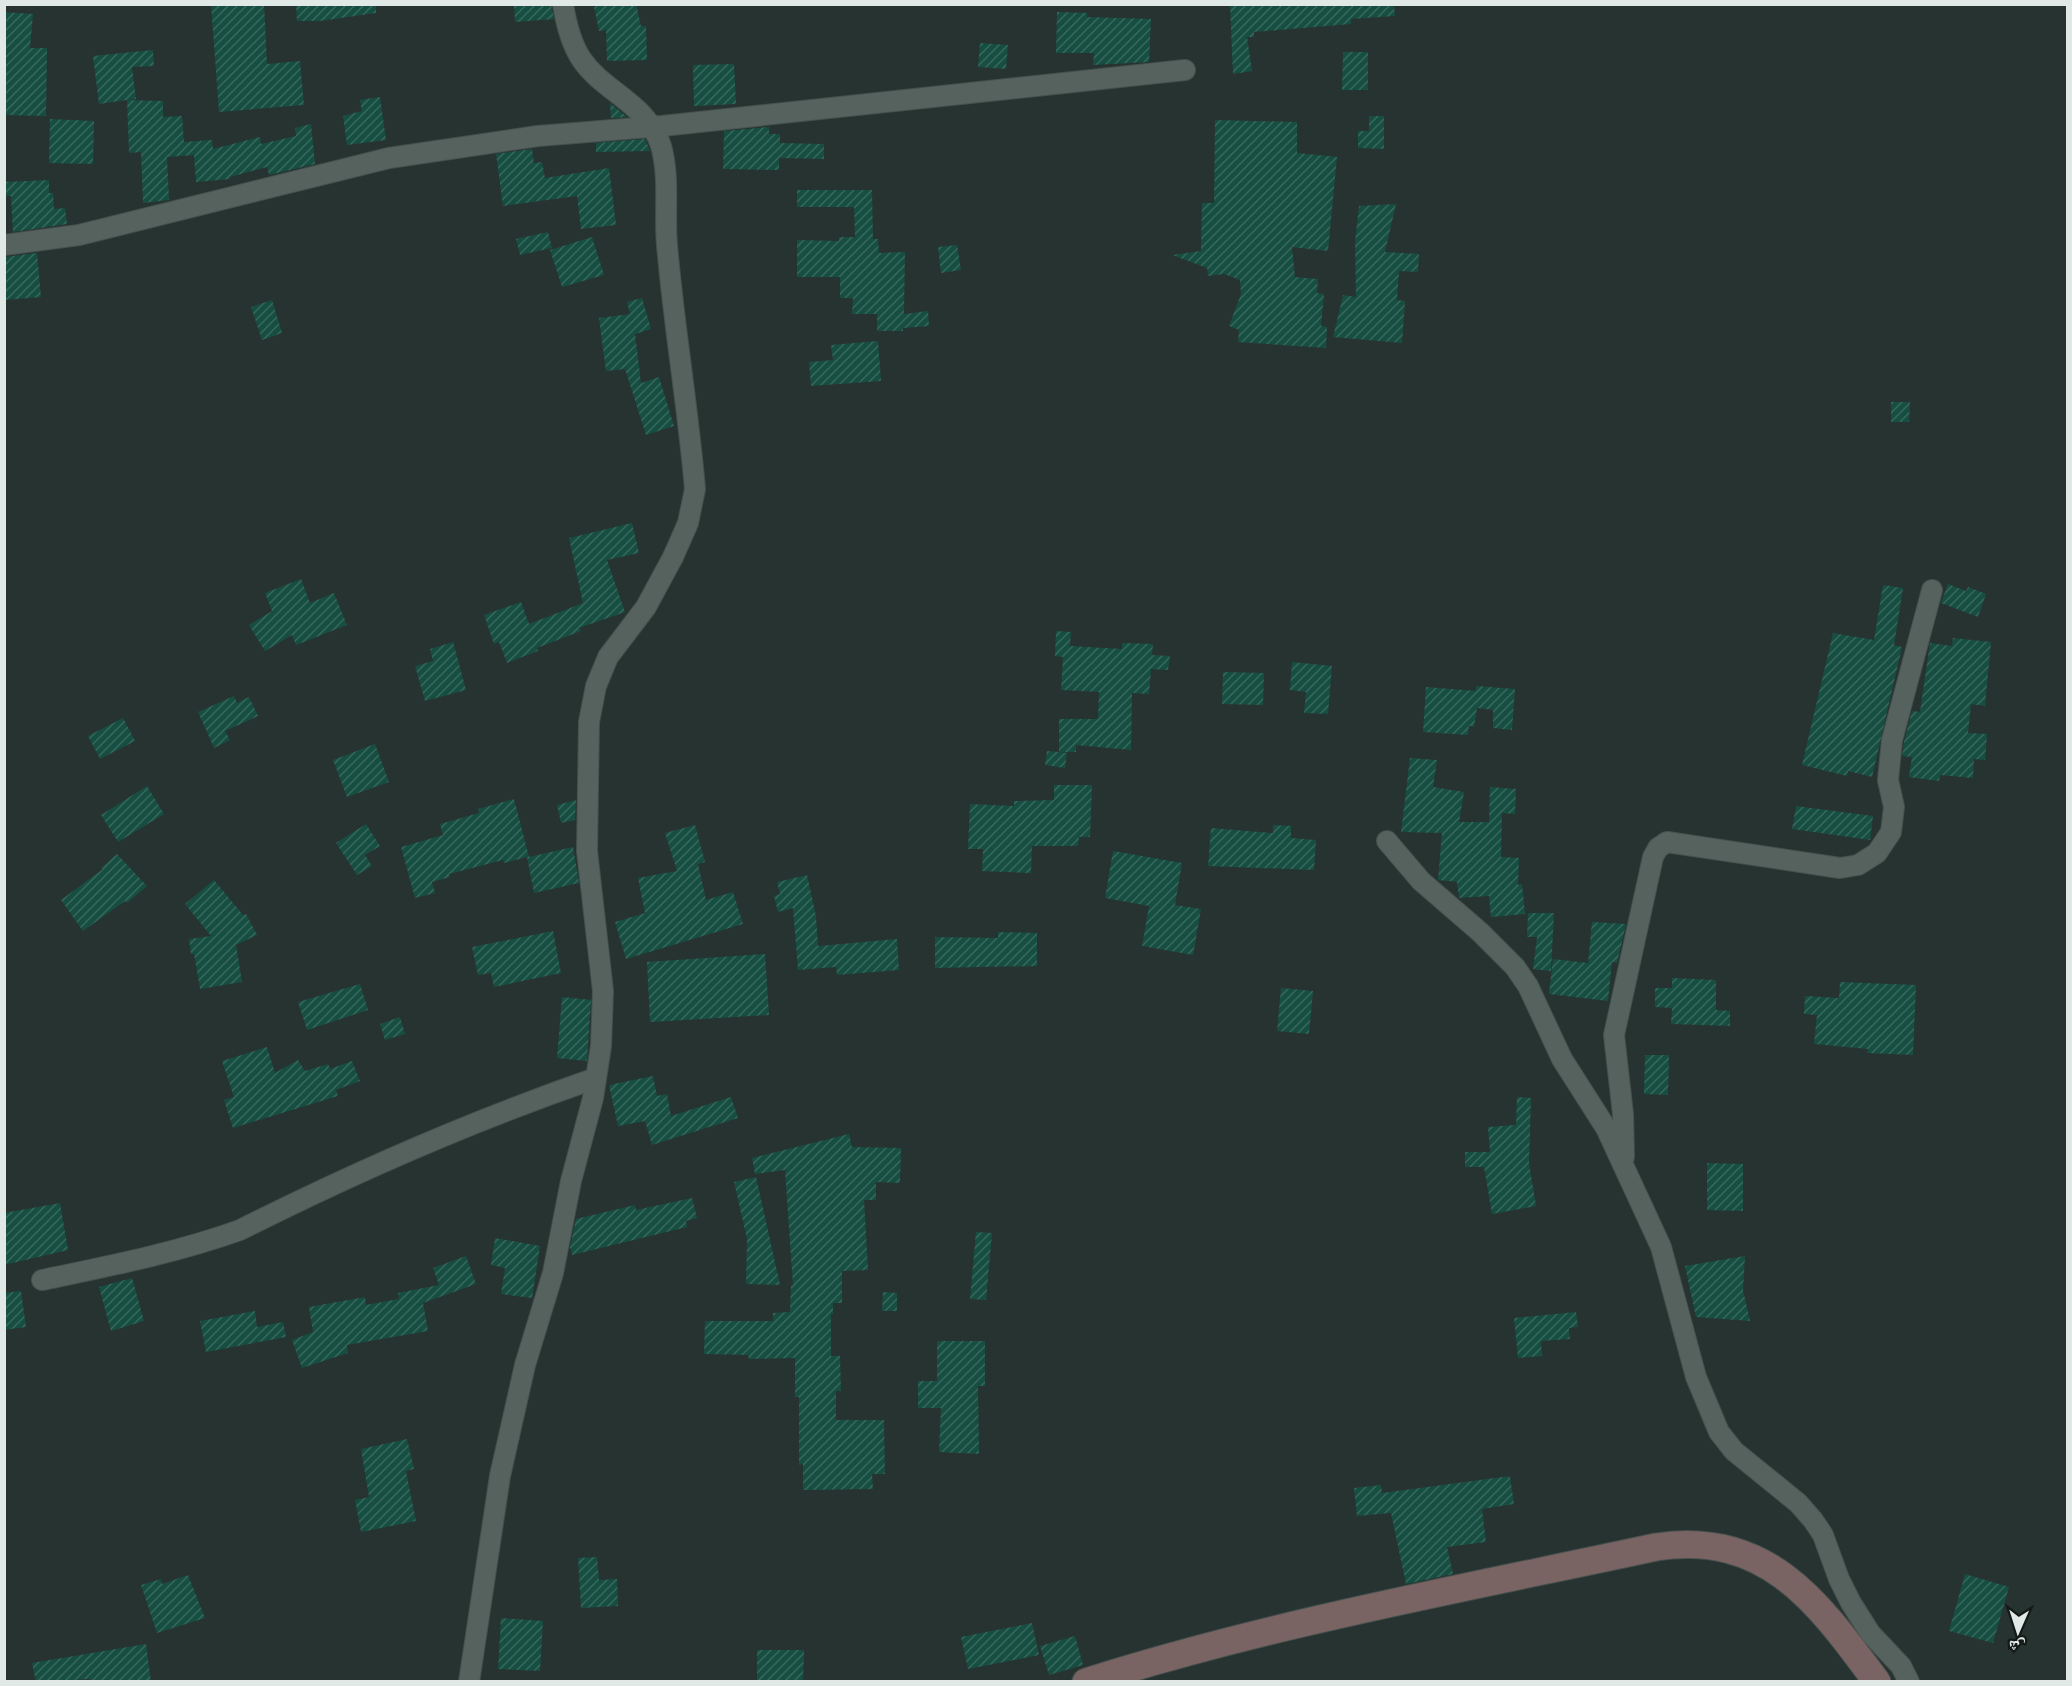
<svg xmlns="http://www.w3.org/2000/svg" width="2072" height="1686" font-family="Roboto,'Noto Naskh Arabic',sans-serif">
<defs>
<pattern id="building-hatch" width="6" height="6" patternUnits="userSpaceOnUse" patternTransform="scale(1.5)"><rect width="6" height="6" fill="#174e42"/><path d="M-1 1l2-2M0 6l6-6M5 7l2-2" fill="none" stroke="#38685d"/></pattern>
</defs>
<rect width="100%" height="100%" fill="#273330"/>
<g fill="url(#building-hatch)">
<polygon points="211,4 264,4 267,64 300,61 304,105 219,112"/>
<polygon points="296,4 376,4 376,13 320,21 297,21"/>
<polygon points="514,4 551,4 554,19 515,22"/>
<polygon points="605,4 636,4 641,26 646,26 647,60 607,61 606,30 599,31 594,7"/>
<polygon points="1230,4 1394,4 1395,16 1351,19 1351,24 1254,32 1254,37 1247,37 1252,71 1233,74"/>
<polygon points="4,12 33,14 30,48 47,48 46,116 4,115"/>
<polygon points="1057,12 1087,13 1087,17 1151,19 1149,62 1093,65 1094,53 1056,53"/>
<polygon points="980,43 1008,45 1006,69 978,67"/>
<polygon points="153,50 154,66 132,67 136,99 127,100 163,101 163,117 182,116 184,142 212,140 213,149 260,137 261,144 296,136 295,128 311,124 315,164 269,175 267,167 230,177 230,179 196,182 194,155 167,157 169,200 143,203 141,152 129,153 127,100 99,104 93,56"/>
<polygon points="1343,52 1368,52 1368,90 1342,90"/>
<polygon points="734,64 736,104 694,106 693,65"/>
<polygon points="380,97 386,140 347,145 343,116 362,111 360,100"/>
<polygon points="610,103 617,109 627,117 611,118"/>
<polygon points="1369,116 1384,116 1384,149 1358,148 1358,131 1369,131"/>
<polygon points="50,119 94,121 93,164 49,163"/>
<polygon points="1215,120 1297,122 1297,153 1337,157 1328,251 1292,247 1295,277 1318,279 1317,293 1324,294 1321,326 1327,327 1326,348 1238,342 1239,330 1229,326 1241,294 1240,280 1224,274 1208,276 1207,268 1172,255 1201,251 1202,203 1214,203"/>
<polygon points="769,127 769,134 780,134 780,143 824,144 824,159 779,158 779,170 723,169 724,131"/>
<polygon points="645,139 650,151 596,152 596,143"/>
<polygon points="532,149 534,163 542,162 545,178 609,168 616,225 581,229 577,196 503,206 496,154"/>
<polygon points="49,180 49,193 53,193 54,209 65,208 67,224 13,232 11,196 4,196 4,182"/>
<polygon points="797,190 872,190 873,239 878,239 879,253 905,252 904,314 928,311 929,326 903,328 903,331 877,331 877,314 852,314 853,298 840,298 840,277 797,277 797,240 839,241 839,237 855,237 854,207 797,207"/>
<polygon points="1396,204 1385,252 1419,254 1418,272 1399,271 1397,300 1405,301 1402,343 1333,337 1343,295 1356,297 1355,242 1359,206"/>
<polygon points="548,232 552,248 520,255 516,239"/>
<polygon points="592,237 604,275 562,287 550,250"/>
<polygon points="957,245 961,270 941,273 938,247"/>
<polygon points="37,253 41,297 4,300 4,257"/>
<polygon points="642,298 651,329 635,334 641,383 659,377 674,426 646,435 625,369 606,371 599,318 630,314 627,302"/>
<polygon points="272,300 282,333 262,340 251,307"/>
<polygon points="878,341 881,381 811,386 809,362 833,360 831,345"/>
<polygon points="1891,402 1910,402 1909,422 1891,422"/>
<polygon points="632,523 639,553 607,560 625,612 579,628 581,631 537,648 538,651 507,663 499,642 494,644 484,615 521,602 529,624 583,603 569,538"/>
<polygon points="301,579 310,603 334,593 347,625 296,645 292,635 265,651 249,625 272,611 265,593"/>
<polygon points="1948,584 1966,591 1968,587 1986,594 1978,617 1941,603"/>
<polygon points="1883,585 1903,588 1894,645 1902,647 1872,777 1848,771 1847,776 1802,765 1833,633 1874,640"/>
<polygon points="1056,631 1071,632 1070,646 1122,649 1122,643 1153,644 1152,655 1170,656 1168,670 1151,669 1149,694 1132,693 1131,750 1076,745 1076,752 1059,752 1067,753 1065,768 1045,765 1047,751 1059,752 1059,719 1098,719 1099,692 1061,690 1063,657 1055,656"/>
<polygon points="1953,638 1991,642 1985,706 1971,704 1968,733 1987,734 1985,760 1974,759 1973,778 1940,775 1939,781 1909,777 1912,757 1902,756 1904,742 1912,711 1920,712 1930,643 1952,646"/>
<polygon points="453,642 466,690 425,701 415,666 433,661 430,649"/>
<polygon points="1292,662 1332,666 1328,714 1304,713 1306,692 1290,690"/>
<polygon points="1223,672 1264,673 1263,705 1222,704"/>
<polygon points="1476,686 1515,689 1512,730 1493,728 1493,710 1477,708 1474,727 1469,726 1468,735 1423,732 1426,687 1476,691"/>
<polygon points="234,696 237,703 249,697 258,716 225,731 230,740 214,748 198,712"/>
<polygon points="123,718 135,741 100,759 88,736"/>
<polygon points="375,744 389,782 347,797 333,760"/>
<polygon points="1410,758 1437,760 1433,787 1464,792 1459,822 1489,822 1490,787 1516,789 1515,814 1502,813 1501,857 1519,858 1518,885 1522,884 1525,914 1491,917 1489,896 1459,898 1457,882 1438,880 1442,833 1401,832"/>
<polygon points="1054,785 1092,785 1090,837 1079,837 1078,846 1032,846 1031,873 982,871 983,849 968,849 970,804 1014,806 1014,801 1054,800"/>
<polygon points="147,786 164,814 118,842 101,815"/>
<polygon points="514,799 529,857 573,847 579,883 534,893 527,857 504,863 503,860 449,874 450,877 432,882 435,893 415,898 401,847 443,835 440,824 479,813 478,809"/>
<polygon points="576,800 575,820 561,823 557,805"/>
<polygon points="1796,806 1873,816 1870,840 1792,829"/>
<polygon points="366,824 380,846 365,855 372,866 357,875 336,843"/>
<polygon points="695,825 705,862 698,864 706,900 733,892 743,924 626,959 615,922 645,913 638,878 677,871 665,833"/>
<polygon points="1273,825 1291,826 1291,838 1316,840 1314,870 1208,866 1211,828 1273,833"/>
<polygon points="1113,851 1182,863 1175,905 1201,909 1193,955 1142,946 1149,906 1105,898"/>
<polygon points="117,854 147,886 127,903 125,901 83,931 61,900 103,869 101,868"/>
<polygon points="807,875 816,916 818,946 897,939 899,970 837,975 836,967 798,970 793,908 778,912 774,896 780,894 777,882"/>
<polygon points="214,880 243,915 246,914 257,935 236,945 242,982 200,989 194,954 191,954 189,939 211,936 185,904"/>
<polygon points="1528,913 1554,913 1551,971 1533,969 1537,937 1527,937"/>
<polygon points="1592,922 1626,924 1617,963 1612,962 1608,1001 1549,994 1553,959 1588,963"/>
<polygon points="553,931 561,973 494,987 491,973 478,975 472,947"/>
<polygon points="998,932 1037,933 1037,966 935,968 935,937 998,938"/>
<polygon points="765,954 769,1015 650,1022 647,962"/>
<polygon points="1672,978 1716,980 1716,1010 1730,1011 1730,1026 1671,1024 1672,1008 1655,1007 1655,988 1672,988"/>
<polygon points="1840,982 1916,985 1913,1055 1867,1053 1868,1049 1814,1044 1817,1015 1804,1014 1805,996 1839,998"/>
<polygon points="360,984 368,1010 307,1030 298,1002"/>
<polygon points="1281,988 1313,991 1309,1034 1277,1031"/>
<polygon points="562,997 591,1000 587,1061 557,1058"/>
<polygon points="400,1017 405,1034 385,1040 380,1024"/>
<polygon points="267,1047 275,1073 298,1060 305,1071 328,1064 330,1069 352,1061 360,1081 336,1090 338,1096 233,1128 224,1100 234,1097 222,1061"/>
<polygon points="1645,1055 1669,1055 1668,1095 1644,1094"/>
<polygon points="653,1076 657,1096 667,1094 671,1116 731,1097 738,1118 652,1145 645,1121 618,1126 609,1085"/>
<polygon points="1517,1097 1531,1098 1529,1163 1536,1206 1492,1214 1484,1167 1465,1167 1465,1152 1490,1152 1488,1127 1516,1125"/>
<polygon points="849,1134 852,1147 901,1148 900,1183 876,1182 876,1200 864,1200 868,1270 842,1271 842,1303 833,1303 833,1314 831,1314 831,1356 840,1356 841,1391 836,1391 836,1420 884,1420 885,1474 872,1474 873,1489 803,1490 803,1464 799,1465 799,1397 795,1397 795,1358 749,1359 748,1355 704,1354 705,1321 773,1321 773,1313 790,1312 791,1286 793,1285 785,1170 755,1174 752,1158"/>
<polygon points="1707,1163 1743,1164 1743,1211 1707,1210"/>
<polygon points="756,1177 780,1285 746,1284 747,1239 734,1182"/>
<polygon points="692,1198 697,1218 686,1221 687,1227 572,1255 570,1247 576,1219 635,1205 636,1210"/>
<polygon points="60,1203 68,1250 4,1265 4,1213"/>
<polygon points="976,1232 992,1233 986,1300 970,1299"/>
<polygon points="495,1238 540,1246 532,1298 501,1294 505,1268 491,1265"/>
<polygon points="466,1256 476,1284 423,1303 428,1331 347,1345 348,1353 302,1368 292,1340 313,1332 309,1307 365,1297 366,1305 399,1299 398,1293 439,1285 433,1268"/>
<polygon points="1745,1256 1743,1290 1750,1321 1696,1317 1685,1266"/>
<polygon points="132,1278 144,1321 111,1331 99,1287"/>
<polygon points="21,1291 26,1327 4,1330 4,1293"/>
<polygon points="883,1292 897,1293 897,1311 882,1311"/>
<polygon points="255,1311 257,1327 283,1322 286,1337 206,1352 200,1321"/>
<polygon points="1576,1312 1578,1327 1569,1328 1570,1339 1541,1341 1542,1356 1518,1358 1514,1318"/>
<polygon points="937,1341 985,1341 985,1386 978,1386 979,1454 939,1452 941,1408 918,1408 918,1381 937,1381"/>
<polygon points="407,1439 414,1469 406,1471 416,1521 361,1532 355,1500 369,1497 361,1449"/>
<polygon points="1510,1476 1514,1504 1482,1509 1486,1542 1447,1547 1453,1574 1406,1584 1391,1513 1357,1516 1354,1488 1381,1485 1382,1493"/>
<polygon points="597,1557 599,1580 617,1579 618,1606 581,1608 578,1558"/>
<polygon points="1965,1574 2009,1587 1993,1643 1949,1631"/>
<polygon points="188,1575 205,1618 157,1633 141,1585 161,1579 162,1584"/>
<polygon points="501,1618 543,1621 540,1671 498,1669"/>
<polygon points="1032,1623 1039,1655 968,1669 961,1637"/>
<polygon points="1075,1636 1083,1665 1049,1675 1040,1646"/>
<polygon points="146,1644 151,1682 91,1682 90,1679 36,1682 32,1663"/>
<polygon points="757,1650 804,1650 803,1682 757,1682"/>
</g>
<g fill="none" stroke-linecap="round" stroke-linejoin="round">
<defs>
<g id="street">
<polyline points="4,245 79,235 389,158 538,136 662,126 1185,70"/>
<polyline points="1387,841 1421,881 1480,932 1515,967 1528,986 1562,1059 1606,1128 1661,1247 1696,1377 1719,1432 1734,1451 1798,1503 1813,1520 1823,1535 1839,1579 1851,1603 1870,1633 1901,1666 1909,1682"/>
<polyline points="1624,1157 1623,1114 1614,1035 1653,857 1658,848 1667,842 1840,868 1858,865 1877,853 1891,832 1894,807 1888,780 1892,740 1932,590"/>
<path d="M42 1280C109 1266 176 1253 240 1230 355 1172 474 1120 596 1078"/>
<path d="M469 1682 500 1476 525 1365 553 1273 571 1181 593 1098 601 1046 603 991 587 851 589 722 596 686 608 657 646 607 673 557 688 523 695 489C688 407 674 327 667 245 664 213 670 177 661 146 648 104 604 92 582 60 571 44 566 23 563 4"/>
</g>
<path id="secondary" d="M1086 1682C1272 1623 1466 1588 1656 1547 1767 1530 1818 1602 1877 1682"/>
</defs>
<use href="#street" stroke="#46514e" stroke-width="22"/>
<use href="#secondary" stroke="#46514e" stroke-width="29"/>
<use href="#street" stroke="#55625e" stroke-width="20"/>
<use href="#secondary" stroke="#7a6363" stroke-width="27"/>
</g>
<rect width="2072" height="1686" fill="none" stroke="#e1e9e6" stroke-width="12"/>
<g transform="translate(2018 1632) rotate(183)" stroke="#141a18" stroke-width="4.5" paint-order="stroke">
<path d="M0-4.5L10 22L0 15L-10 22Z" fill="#e1e9e6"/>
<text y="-9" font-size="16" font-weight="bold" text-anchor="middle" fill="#e1e9e6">ش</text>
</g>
</svg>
